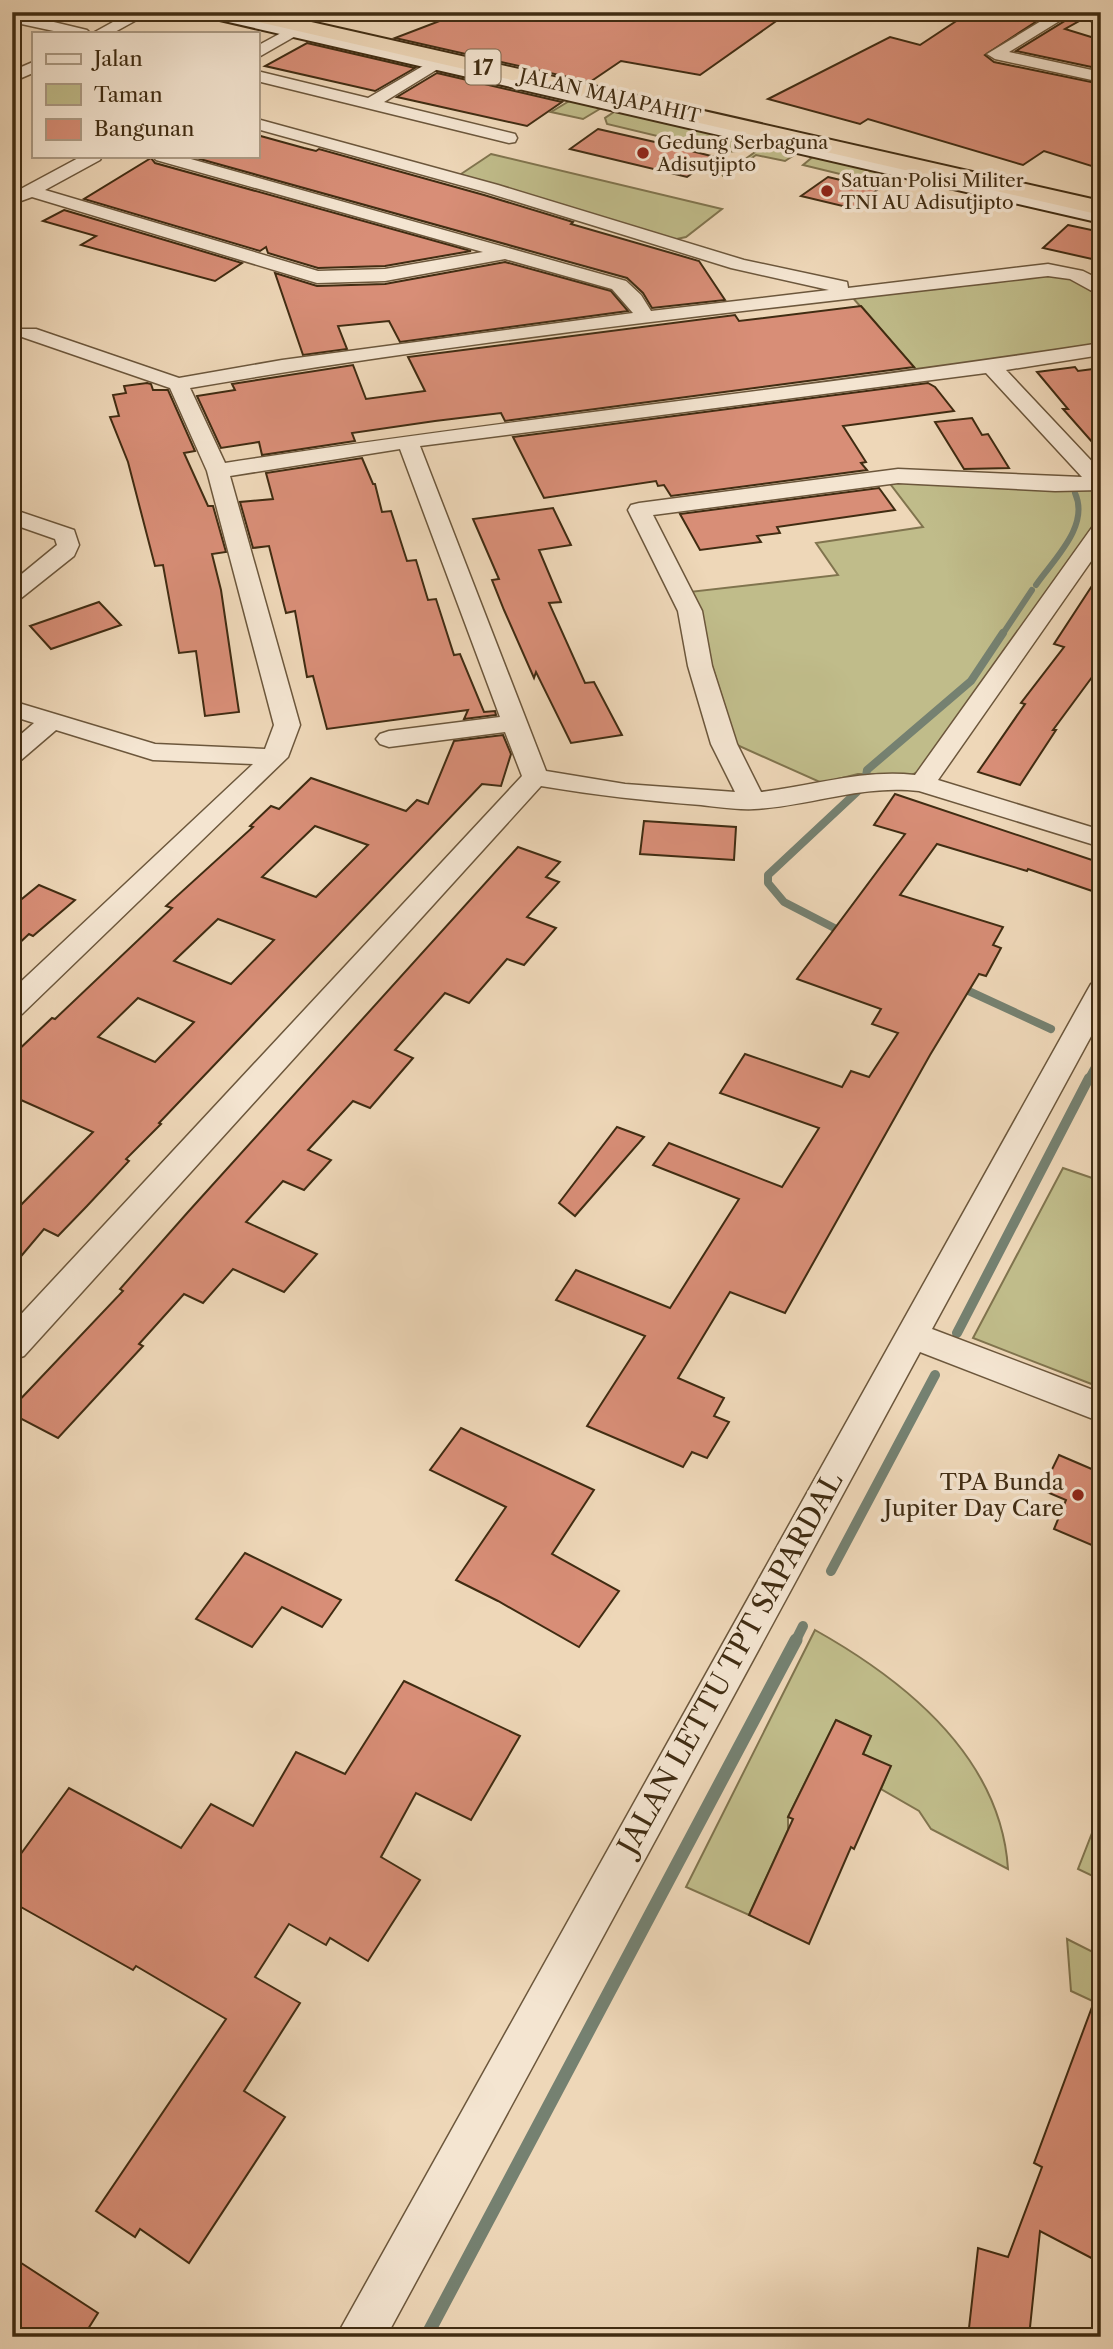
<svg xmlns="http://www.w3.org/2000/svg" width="1113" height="2349" font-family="'Libre Caslon Text',serif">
<rect width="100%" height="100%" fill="#eed7b8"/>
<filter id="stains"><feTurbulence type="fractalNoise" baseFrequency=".00286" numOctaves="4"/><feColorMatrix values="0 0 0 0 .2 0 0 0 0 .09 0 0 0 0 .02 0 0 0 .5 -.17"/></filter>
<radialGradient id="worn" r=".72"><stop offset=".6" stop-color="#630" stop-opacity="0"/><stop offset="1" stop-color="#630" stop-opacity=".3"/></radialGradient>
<g fill="#c0bc8a" stroke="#80744e" stroke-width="2">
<polygon points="571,100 603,107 583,119 551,112"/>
<polygon points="617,110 752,141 738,151 724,152 607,124 605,118"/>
<polygon points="766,144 799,152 785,161 756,155 731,173 722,176"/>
<polygon points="491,154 722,209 686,237 672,240 452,180"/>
<polygon points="815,155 896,174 881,184 803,165"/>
<polygon points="1047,274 1081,281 1101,300 1101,346 919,373 852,297"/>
<polygon points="888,481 1097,489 1101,491 1101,522 925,768 912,775 858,774 822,783 737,745 689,592 838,575 816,543 923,527"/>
<polygon points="1063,1168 1101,1181 1101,1382 1097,1381 1094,1385 973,1338"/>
<path d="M815 1630C906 1681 1001 1758 1008 1869L931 1829 919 1811 881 1789 890 1767 863 1754 871 1736 836 1720 788 1817V1830L749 1915 686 1887Z"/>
<polygon points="1101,1810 1101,1880 1078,1869"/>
<polygon points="1067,1939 1101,1956 1101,2005 1071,1991"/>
</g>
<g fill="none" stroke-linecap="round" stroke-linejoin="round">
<g stroke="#758171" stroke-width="6">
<path d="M1036 585C1054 559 1090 526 1075 493"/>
<polyline points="1002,635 1032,590"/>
</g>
<g stroke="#758171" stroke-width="8">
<polyline points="866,776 867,770 971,681 1003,633"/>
<polyline points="844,933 784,902 768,883 768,875 859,790"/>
<polyline points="960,987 1051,1029"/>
<polyline points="1088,1080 1100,1058 1098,1051"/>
</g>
<g stroke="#758171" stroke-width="10">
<polyline points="957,1333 1089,1078"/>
<polyline points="831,1571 935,1375"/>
<polyline points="795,1642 803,1626"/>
</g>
<polyline stroke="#758171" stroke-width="13" points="426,2337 796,1640"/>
</g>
<g fill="#d88e77" stroke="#402c12" stroke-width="2" fill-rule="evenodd">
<polygon points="463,12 789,12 700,75 621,61 590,82 395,38"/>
<polygon points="970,12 1051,12 985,55 994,62 1101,84 1101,169 1044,151 1023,165 868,119 860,124 768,99 890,37 920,45"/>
<polygon points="1073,16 1081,20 1065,29 1101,40 1101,69 1016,51"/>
<polygon points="307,43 415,68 375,91 265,66"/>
<polygon points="437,73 562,102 527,126 397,97"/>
<polygon points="598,129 668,145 715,157 687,177 570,149"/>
<polygon points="257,135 304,148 316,151 319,149 484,195 573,222 571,224 699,261 725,300 652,308 643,293 627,278 189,156 257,156"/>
<polygon points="151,158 155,163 471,251 385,266 318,268 268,253 266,247 260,251 84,199"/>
<polygon points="828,177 878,189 855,209 801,196"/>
<polygon points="64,210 242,263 215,281 81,245 96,236 43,221"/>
<polygon points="1068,225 1101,232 1101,261 1043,248"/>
<polygon points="505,262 611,291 628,311 400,342 389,321 338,326 347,349 303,355 275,273 317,286 385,284"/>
<polygon points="861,306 914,367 505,421 501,413 435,421 352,433 355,441 262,455 259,442 221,448 197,396 235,390 232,384 353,365 366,399 425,391 408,357 735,315 739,321"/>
<polygon points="1075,367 1078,371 1101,368 1101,452 1063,409 1068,409 1037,372"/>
<polygon points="147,383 151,384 153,390 168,390 195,451 184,453 208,506 213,506 226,552 212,554 221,590 239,712 205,716 196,651 179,653 163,565 155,566 128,462 110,417 119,416 113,395 126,393 124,386"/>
<polygon points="928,383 935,387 954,411 843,426 866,462 861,463 867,470 671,496 664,485 658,486 656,481 544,498 513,437"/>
<polygon points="972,418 982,435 988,434 1009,468 964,469 935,422"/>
<polygon points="362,458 373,484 375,484 382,512 391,511 407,561 416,560 428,600 436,599 454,655 460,654 484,712 495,711 496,715 464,719 468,710 327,729 313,676 307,677 295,611 286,613 269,546 253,548 240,502 273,499 266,473"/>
<polygon points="879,488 895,510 777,527 780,533 757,536 761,542 700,550 680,514"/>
<polygon points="553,508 571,545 539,550 561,602 549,603 585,683 594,682 622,735 571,743 536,672 534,678 504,610 492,580 499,579 473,519"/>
<polygon points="1101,572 1101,665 1053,730 1056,730 1020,785 978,772 1025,704 1021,703 1064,647 1054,644"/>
<polygon points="99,602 121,625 51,649 30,626"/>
<path d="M503 735 511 754 501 786 482 784 159 1123 161 1124 126 1159 129 1161 87 1206 58 1236 44 1229 12 1267V1214L93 1132 12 1096V1056L52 1018 55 1019 172 908 166 906 253 827 250 826 271 806 279 809 311 778 406 811 417 800 428 804 454 741ZM315 826 368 845 316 897 262 877ZM218 919 274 940 231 984 174 961ZM138 998 194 1022 155 1062 98 1037Z"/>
<polygon points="895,794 1101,863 1101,894 1028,869 1027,871 937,844 900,895 1003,927 993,945 1001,948 986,976 979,974 930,1055 785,1313 730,1292 678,1378 724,1398 714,1416 729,1422 707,1458 692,1452 683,1467 587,1426 645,1336 556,1300 576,1270 670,1308 739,1199 653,1165 669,1143 782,1187 819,1128 720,1093 745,1054 842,1087 851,1071 869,1077 898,1033 872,1024 881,1009 797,979 905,834 874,825"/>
<polygon points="644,821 736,827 734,860 640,854"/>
<polygon points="518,847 560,862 546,877 559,882 527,917 556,928 524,965 507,959 469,1003 445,993 395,1050 413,1058 370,1108 353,1101 308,1150 331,1160 304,1190 283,1181 246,1222 317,1254 284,1292 233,1269 203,1303 184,1294 139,1344 143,1346 58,1438 12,1414 12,1408 123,1291 120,1289 188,1212"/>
<polygon points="39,885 75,900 33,936 29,934 12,950 12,907"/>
<polygon points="617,1127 644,1137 575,1216 559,1203"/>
<polygon points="461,1428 594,1490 552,1554 619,1591 579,1647 498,1601 456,1580 506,1507 430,1470"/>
<polygon points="1059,1455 1101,1473 1101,1549 1054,1529 1066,1500 1042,1490"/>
<polygon points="245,1553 341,1600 322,1627 282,1607 252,1647 196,1619"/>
<polygon points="404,1681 520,1736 471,1820 416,1793 381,1857 420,1880 368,1961 330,1938 326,1945 289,1924 255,1977 300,2003 244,2091 285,2117 189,2263 140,2229 135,2237 96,2211 226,2019 136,1966 133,1970 12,1902 12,1866 69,1788 181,1848 211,1804 253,1826 296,1752 345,1774"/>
<polygon points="836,1720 871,1736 863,1754 891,1766 854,1849 851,1847 809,1944 749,1915 793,1819 788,1817"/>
<polygon points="1098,1991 1101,1992 1101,2263 1040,2231 1029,2337 968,2337 978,2248 1008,2257 1042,2167 1034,2163"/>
<polygon points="12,2257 98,2313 83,2337 12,2337"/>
</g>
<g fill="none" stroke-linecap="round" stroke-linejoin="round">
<defs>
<g id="street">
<polygon points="12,12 87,30 90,33 63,33 12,22"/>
<polygon points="131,12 151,12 113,33 93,33"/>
<polygon points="1056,12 1074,12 1009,52 1101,72 1101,82 995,59 987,54"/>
<polygon points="294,26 299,28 302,31 299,34 257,58 257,46"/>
<polygon points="435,59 443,64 441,67 384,102 515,134 517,138 515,142 509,143 257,81 257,71 368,98"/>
<polygon points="33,62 33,73 12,82 12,71"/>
<path d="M257 119 498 185 744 260 847 282 848 288 1048 264 1083 271 1101 280V296L1070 279 1048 276C762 309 474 339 190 388L225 463C516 418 810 388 1101 343V355L1006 370 1101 471V490L1055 491 898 483 653 515 702 611 712 666 737 744 761 792C813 786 863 769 915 775L1093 526 1101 524V547L938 780 1101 830V847L919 791C862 784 811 806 754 809 737 810 718 807 701 805 647 801 595 795 541 786L24 1356 12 1360V1324L522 776 505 732 389 747 380 744 376 739 380 734 389 731 500 717 400 449 230 476 300 725 288 757 22 1014 12 1017V990L253 764 153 760 56 730 21 760 12 763V742L34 723 12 716V701L155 744 265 749 274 725 207 471 170 388 22 337 19 333 22 329H36L179 378 282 360 633 313 612 289 505 259 385 281 317 283 32 197 21 201 15 200 12 196 15 192 82 156H102L100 160 45 190 318 271 385 269 483 252 156 160 153 156H180L626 281 641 295 651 311 829 290 731 268 485 192 257 129ZM986 373 1082 477 898 469 639 503 631 505 628 510 678 611 688 666 711 744 735 792 625 784 546 771 420 446Z"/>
<polygon points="12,509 74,530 79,545 74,556 20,599 12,601 12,582 57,545 55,539 12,524"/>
<polygon points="1101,981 1101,1018 932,1329 1101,1393 1101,1422 920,1352 386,2337 336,2337 1087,991 1091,984"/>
</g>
<g id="secondary">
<polygon points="202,12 237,12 1101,209 1101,223 211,18"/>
<polygon points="1074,12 1101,12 1101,23 1076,16"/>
</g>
<polygon id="highway" points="232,12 267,12 1101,201 1101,215 241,18"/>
</defs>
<use href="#street" stroke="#6c573c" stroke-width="3"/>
<use href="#secondary" stroke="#402c12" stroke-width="4"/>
<use href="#highway" stroke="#402c12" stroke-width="4"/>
<use href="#street" fill="#f4e5d1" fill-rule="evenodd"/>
<use href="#secondary" fill="#f4e5d1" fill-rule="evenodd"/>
<use href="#highway" fill="#eed7b8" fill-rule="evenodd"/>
</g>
<g fill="#8f2418" stroke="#f4e5d1" stroke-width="2.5">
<circle cx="643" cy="153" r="7"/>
<circle cx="827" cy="191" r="7"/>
<circle cx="1078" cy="1495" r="7"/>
</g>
<g text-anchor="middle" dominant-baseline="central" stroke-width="7" stroke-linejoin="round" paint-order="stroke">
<g font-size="19" fill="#402c12" stroke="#f4e5d1">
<text transform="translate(610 96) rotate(13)">JALAN MAJAPAHIT</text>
</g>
<g font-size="19" fill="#402c12" stroke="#f4e5d1" text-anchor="start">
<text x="657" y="142">Gedung Serbaguna<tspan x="657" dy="22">Adisutjipto</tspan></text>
<text x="841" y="180">Satuan Polisi Militer<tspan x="841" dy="22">TNI AU Adisutjipto</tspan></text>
</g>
<rect fill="#f4e5d1" stroke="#76644b" stroke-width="2" x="465.5" y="49.5" width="35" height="35" rx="5"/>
<g font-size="21" font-weight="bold" fill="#402c12">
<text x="483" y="67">17</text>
</g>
<g font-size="23" fill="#402c12" stroke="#f4e5d1" text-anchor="end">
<text x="1064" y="1482">TPA Bunda<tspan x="1064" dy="26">Jupiter Day Care</tspan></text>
</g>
<g font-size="28" fill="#402c12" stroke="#f4e5d1">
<text transform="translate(730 1663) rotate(-61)">JALAN LETTU TPT SAPARDAL</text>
</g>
</g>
<rect width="1113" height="2349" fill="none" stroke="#eed7b8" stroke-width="42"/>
<rect x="14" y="14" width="1085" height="2321" fill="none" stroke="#402c12" stroke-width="3.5"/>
<rect x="21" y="21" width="1071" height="2307" fill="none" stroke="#402c12" stroke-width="2"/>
<rect x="32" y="32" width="228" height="126" fill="#f4e5d1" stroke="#ac9b85" stroke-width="2"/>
<rect x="46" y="54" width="35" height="10" fill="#f4e5d1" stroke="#ac9b85" stroke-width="2"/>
<text x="94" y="66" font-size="21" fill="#402c12">Jalan</text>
<rect x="46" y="84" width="35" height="21" fill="#c0bc8a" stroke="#ac9b85" stroke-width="2"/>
<text x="94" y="102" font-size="21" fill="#402c12">Taman</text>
<rect x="46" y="119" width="35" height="21" fill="#d88e77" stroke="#ac9b85" stroke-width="2"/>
<text x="94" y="136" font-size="21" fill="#402c12">Bangunan</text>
<rect width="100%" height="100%" filter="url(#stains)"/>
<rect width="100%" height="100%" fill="url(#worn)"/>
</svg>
